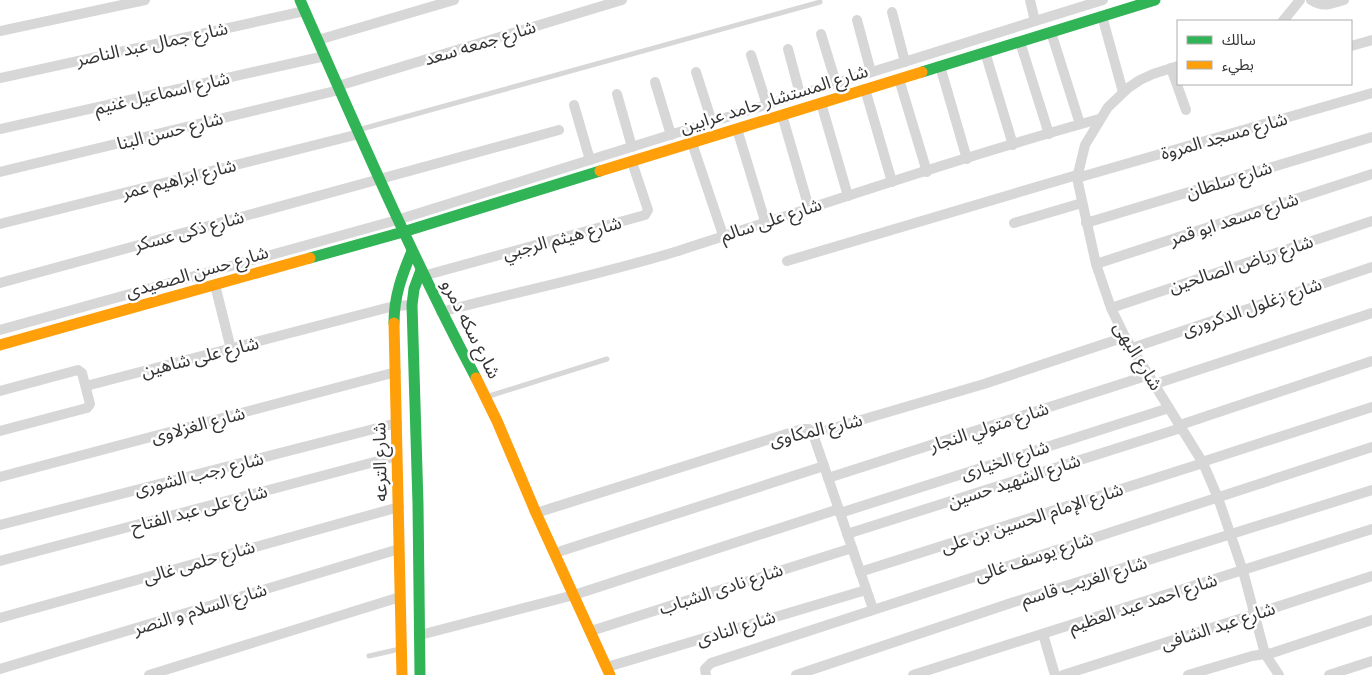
<svg xmlns="http://www.w3.org/2000/svg" width="1372" height="675" font-family="Cabin,'Noto Sans Arabic',sans-serif">
<rect width="100%" height="100%" fill="#fff"/>
<g fill="none" stroke-linecap="round" stroke-linejoin="round">
<g stroke="#d7d7d7" stroke-width="5">
<polyline points="358,130 820,2"/>
<polyline points="486,397 607,359"/>
<polyline points="369,656 400,649"/>
</g>
<g stroke="#d7d7d7" stroke-width="10">
<polyline points="1030,0 1035,21"/>
<path d="M1311 0C1324 8 1330 4 1344 0"/>
<polyline points="892,12 905,62"/>
<polyline points="1102,16 1123,92"/>
<polyline points="857,20 871,72"/>
<polyline points="1283,21 1300,0"/>
<polyline points="0,31 145,0"/>
<polyline points="1051,32 1080,124"/>
<polyline points="821,34 836,83"/>
<polyline points="318,40 454,0"/>
<polyline points="1020,42 1049,134"/>
<polyline points="1351,46 1372,40"/>
<polyline points="788,49 800,94"/>
<polyline points="985,52 1013,145"/>
<polyline points="751,55 767,105"/>
<polyline points="940,66 967,159"/>
<polyline points="1178,66 1153,74 1140,80 1128,88 1108,107 1085,145 1077,178 1096,264 1111,308 1125,337 1203,463 1218,498 1243,571 1265,654 1279,675"/>
<polyline points="1171,68 1186,110"/>
<polyline points="696,72 712,122"/>
<polyline points="0,78 305,11"/>
<polyline points="899,79 927,172"/>
<polyline points="655,82 671,135"/>
<polyline points="338,86 622,0"/>
<polyline points="865,89 892,182"/>
<polyline points="617,94 632,147"/>
<polyline points="821,103 848,196"/>
<polyline points="574,105 590,160"/>
<polyline points="782,115 809,208"/>
<polyline points="0,129 325,56"/>
<polyline points="737,129 765,221"/>
<polyline points="692,143 723,235"/>
<polyline points="0,172 339,90"/>
<polyline points="1077,178 1372,93"/>
<polyline points="1014,223 1082,203"/>
<polyline points="1086,223 1372,137"/>
<polyline points="0,224 359,134"/>
<polyline points="787,261 1077,175"/>
<polyline points="1096,264 1372,174"/>
<polyline points="423,276 645,215 648,210 632,162"/>
<polyline points="0,283 559,130"/>
<polyline points="215,285 231,349"/>
<polyline points="1111,308 1372,221"/>
<path d="M441 312C520 291 600 275 678 251 818 206 958 158 1099 119"/>
<polyline points="0,330 397,220 1103,0"/>
<polyline points="1132,348 1372,267"/>
<polyline points="1155,384 1372,313"/>
<polyline points="86,386 394,306 412,305"/>
<polyline points="0,391 78,370 82,373 90,404 87,408 83,409 0,431"/>
<polyline points="1180,425 1372,361"/>
<polyline points="813,434 873,609"/>
<polyline points="1202,462 1372,407"/>
<polyline points="0,477 396,372"/>
<polyline points="828,478 1149,375"/>
<polyline points="536,513 802,429 809,429 813,434 984,384 1125,337"/>
<polyline points="840,513 1169,408"/>
<polyline points="0,525 397,423"/>
<polyline points="847,534 1181,428"/>
<polyline points="555,553 824,466"/>
<polyline points="0,561 397,456"/>
<polyline points="860,572 1203,463"/>
<polyline points="0,618 399,507"/>
<polyline points="591,631 852,548"/>
<polyline points="1043,634 1055,675"/>
<polyline points="420,635 574,595 839,509"/>
<polyline points="607,667 866,590"/>
<polyline points="0,669 399,549"/>
<polyline points="149,675 400,597"/>
<polyline points="706,675 705,669 711,663 1372,447"/>
<polyline points="796,675 1011,603 1372,490"/>
<polyline points="913,675 1372,529"/>
<polyline points="1063,675 1255,614 1372,576"/>
<polyline points="1188,675 1252,656 1272,653 1372,620"/>
<polyline points="1329,675 1372,661"/>
</g>
<g stroke="#30b455" stroke-width="11">
<path d="M300 0C356 127 411 255 476 378"/>
<polyline points="922,72 1155,0"/>
<polyline points="310,258 403,232 600,171"/>
<path d="M394 323C394 296 402 275 412 251"/>
<polyline points="420,675 418,504 412,305 414,289 421,270"/>
</g>
<g stroke="#ff9f0a" stroke-width="11">
<polyline points="600,171 922,72"/>
<polyline points="394,323 402,675"/>
<polyline points="0,345 310,258"/>
<polyline points="476,378 497,421 536,513 610,675"/>
</g>
</g>
<g text-anchor="middle" dominant-baseline="central" stroke-width="5" stroke-linejoin="round" paint-order="stroke">
<g font-size="18" fill="#333" stroke="#fff">
<text transform="translate(480 43) rotate(-17)">شارع جمعه سعد</text>
<text transform="translate(152 44) rotate(-12)">شارع جمال عبد الناصر</text>
<text transform="translate(162 93) rotate(-13)">شارع اسماعيل غنيم</text>
<text transform="translate(774 99) rotate(-17)">شارع المستشار حامد عرابين</text>
<text transform="translate(170 131) rotate(-14)">شارع حسن البنا</text>
<text transform="translate(1224 136) rotate(-16)">شارع مسجد المروة</text>
<text transform="translate(179 179) rotate(-14)">شارع ابراهيم عمر</text>
<text transform="translate(1229 180) rotate(-17)">شارع سلطان</text>
<text transform="translate(1234 219) rotate(-18)">شارع مسعد ابو قمر</text>
<text transform="translate(771 220) rotate(-18)">شارع على سالم</text>
<text transform="translate(189 231) rotate(-15)">شارع ذكى عسكر</text>
<text transform="translate(562 238) rotate(-15)">شارع هيثم الرجبي</text>
<text transform="translate(1241 264) rotate(-18)">شارع رياض الصالحين</text>
<text transform="translate(197 272) rotate(-16)">شارع حسن الصعيدى</text>
<text transform="translate(1252 307) rotate(-19)">شارع زغلول الدكرورى</text>
<text transform="translate(471 329) rotate(63)">شارع سكه دمرو</text>
<text transform="translate(1138 356) rotate(59)">شارع البهى</text>
<text transform="translate(200 357) rotate(-14)">شارع على شاهين</text>
<text transform="translate(198 425) rotate(-15)">شارع الغزلاوى</text>
<text transform="translate(989 427) rotate(-18)">شارع متولي النجار</text>
<text transform="translate(816 430) rotate(-13)">شارع المكاوى</text>
<text transform="translate(1005 460) rotate(-18)">شارع الخيارى</text>
<text transform="translate(380 462) rotate(-91)">شارع الترعه</text>
<text transform="translate(199 474) rotate(-14)">شارع رجب الشورى</text>
<text transform="translate(1014 481) rotate(-18)">شارع الشهيد حسين</text>
<text transform="translate(199 509) rotate(-15)">شارع على عبد الفتاح</text>
<text transform="translate(1032 518) rotate(-18)">شارع الإمام الحسين بن على</text>
<text transform="translate(1034 557) rotate(-18)">شارع يوسف غالى</text>
<text transform="translate(199 562) rotate(-16)">شارع حلمى غالى</text>
<text transform="translate(1084 581) rotate(-17)">شارع الغريب قاسم</text>
<text transform="translate(721 589) rotate(-18)">شارع نادى الشباب</text>
<text transform="translate(1143 603) rotate(-18)">شارع احمد عبد العظيم</text>
<text transform="translate(200 609) rotate(-17)">شارع السلام و النصر</text>
<text transform="translate(1218 626) rotate(-18)">شارع عبد الشافى</text>
<text transform="translate(736 628) rotate(-17)">شارع النادى</text>
</g>
</g>
<rect x="1177" y="20" width="175" height="65" fill="#ffffff" stroke="#adadad"/>
<rect x="1187" y="36" width="25" height="8" fill="#30b455" stroke="#adadad"/>
<text x="1222" y="45" font-size="15" fill="#333333">سالك</text>
<rect x="1187" y="61" width="25" height="8" fill="#ff9f0a" stroke="#adadad"/>
<text x="1222" y="70" font-size="15" fill="#333333">بطيء</text>
</svg>
